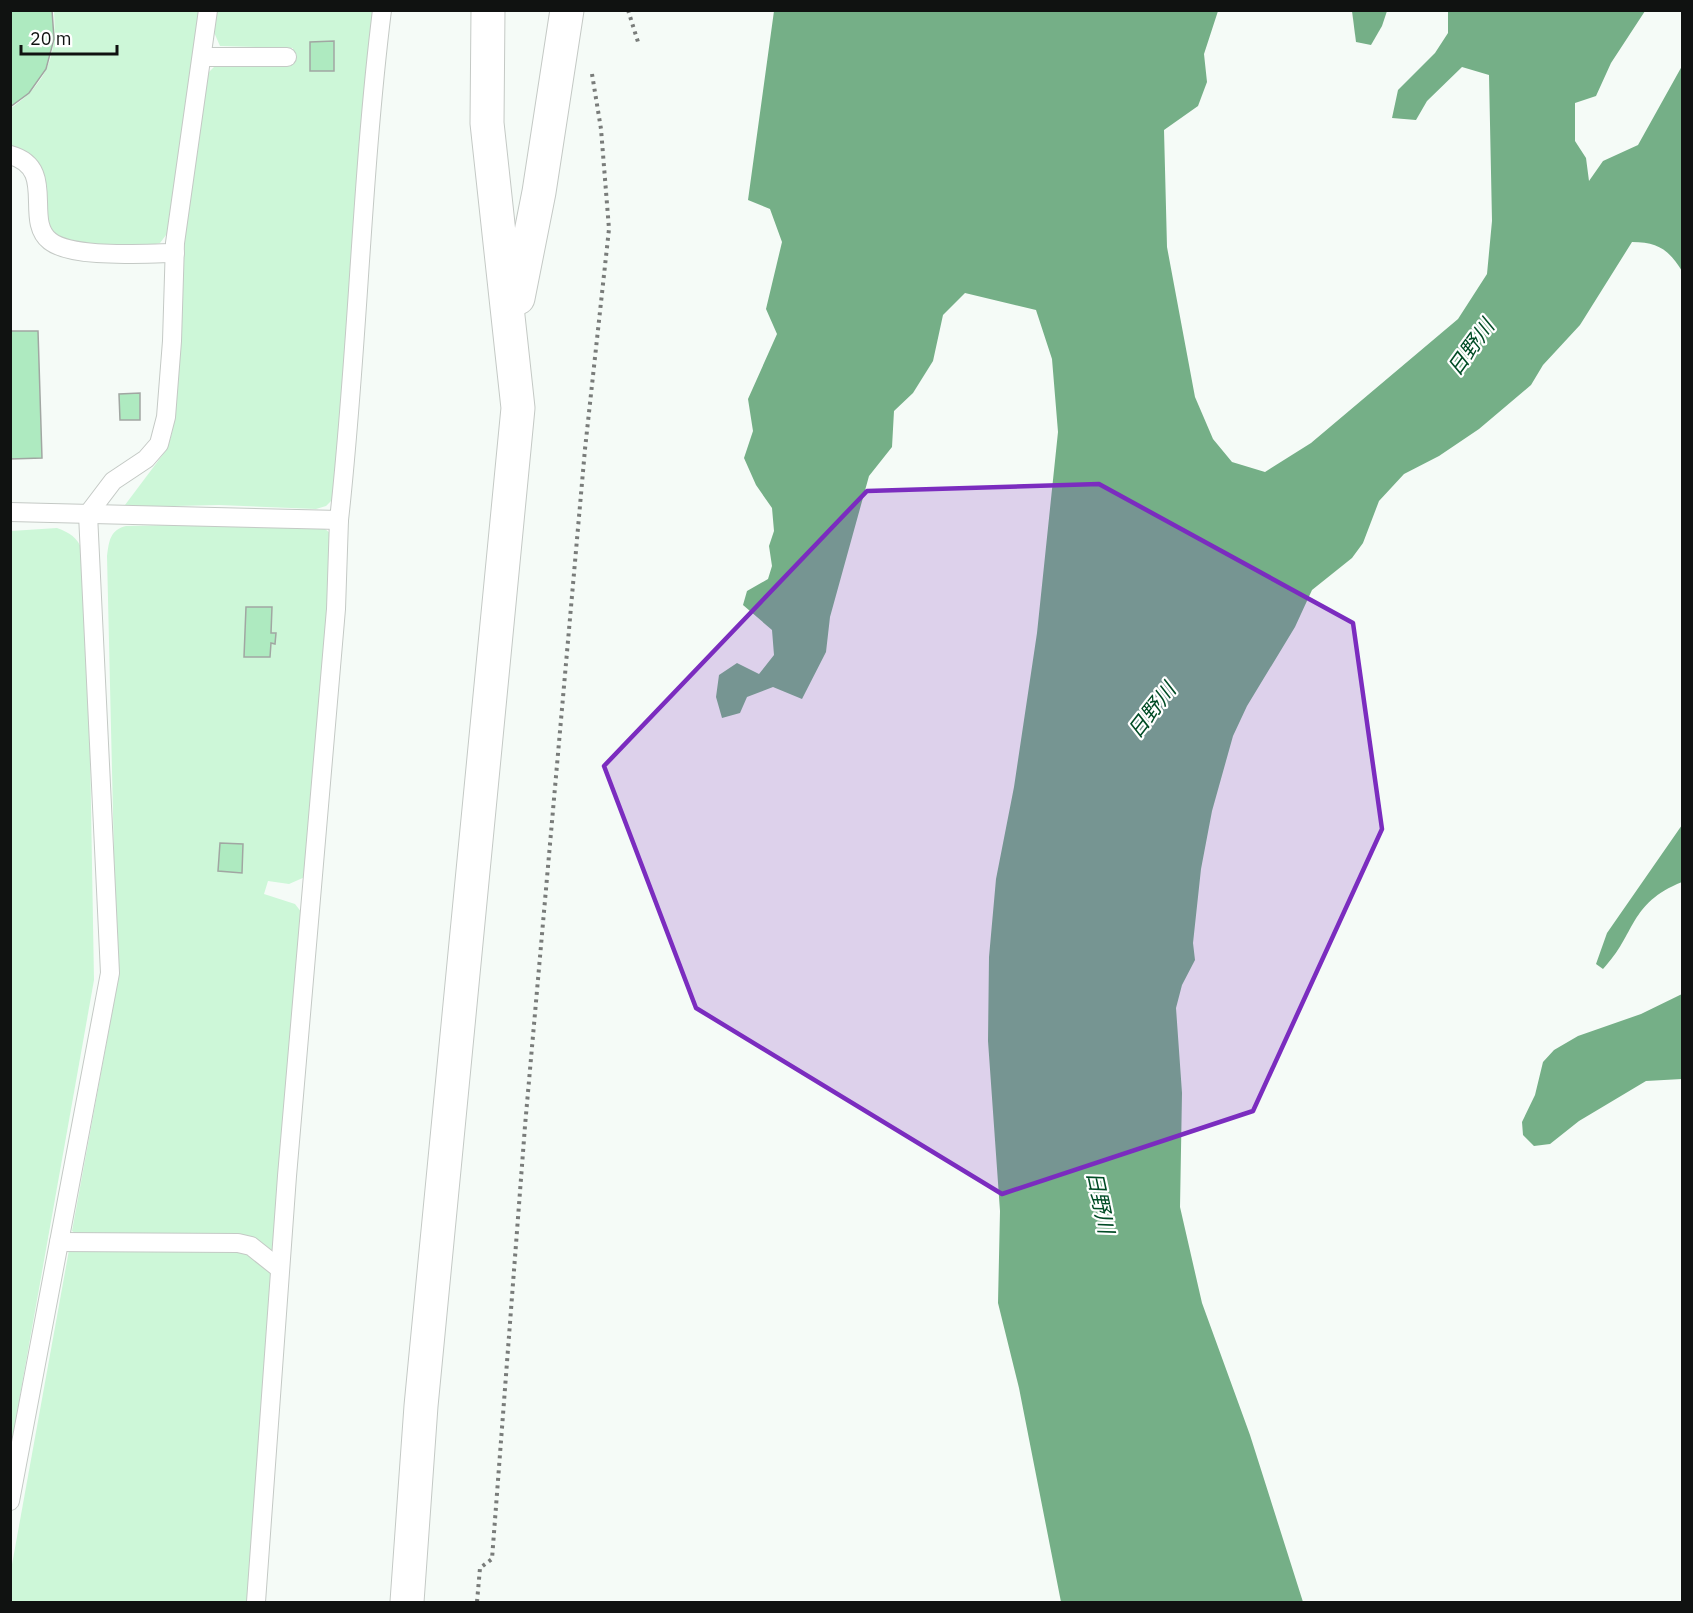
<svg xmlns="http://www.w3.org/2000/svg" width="1693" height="1613" font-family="'IBM Plex Sans','Noto Sans JP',sans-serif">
<rect width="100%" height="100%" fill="#f5fbf7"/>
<g fill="#cdf7d8">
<path d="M54 11H201L169 231 160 243 151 245H81L56 239 45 224 43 172 33 161 11 149 10 109C48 82 57 56 54 11Z"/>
<polygon points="215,11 374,11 337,495 326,506 316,509 219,505 129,507 125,505 167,449 172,433 176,399 180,263 207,74 215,66 291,66 293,48 220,46 213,30"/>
<path d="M220 524 320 525 330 533 333 539 305 877 289 884 268 881 264 894 295 904 302 913 276 1253 75 1233 72 1231 117 986 107 556C109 541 110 530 126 526Z"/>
<path d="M57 528C70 533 77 537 82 550L89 690 94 980 11 1446V531Z"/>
<polygon points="69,1250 244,1250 271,1273 250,1602 11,1602 11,1570"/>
</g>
<g fill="#75af87">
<path d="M774 11H1218L1204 54 1207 82 1198 106 1164 130 1167 247 1195 397 1213 439 1232 462 1265 472 1311 443 1458 319 1487 274 1492 221 1489 75 1462 67 1427 101 1416 120 1392 118 1398 90 1435 53 1448 33V11H1645L1611 63 1596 96 1575 103V141L1586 158 1589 181 1603 161 1638 145 1682 66V271C1669 250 1658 242 1632 242L1580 325 1543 365 1531 385 1479 429 1439 456 1404 474 1379 501 1363 543 1352 558 1312 590 1295 627 1247 706 1233 736 1212 811 1201 869 1193 943 1195 960 1182 985 1176 1008 1182 1093 1180 1207 1202 1303 1250 1435 1303 1602H1061L1019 1388 998 1303 1000 1211 988 1041 989 957 996 879 1014 787 1037 633 1058 432 1052 359 1036 310 965 293 943 315 933 361 913 393 894 411 892 447 869 476 830 617 826 652 802 699 773 687 747 697 740 713 722 718 716 697 719 675 737 663 759 674 774 655 772 630 743 605 747 591 768 579 772 566 769 546 774 531 772 508 756 485 744 458 753 431 748 399 777 334 766 309 782 242 770 209 748 200Z"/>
<polygon points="1352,11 1387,11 1382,26 1371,45 1356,42"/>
<path d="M1682 825V882C1628 904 1637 933 1603 969L1596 964 1607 933Z"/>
<polygon points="1682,994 1682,1079 1646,1081 1579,1121 1550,1144 1534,1146 1523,1135 1522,1122 1535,1095 1543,1062 1554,1050 1578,1036 1641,1014"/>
</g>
<g fill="#aeeac0" stroke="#a1a6a2" stroke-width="1.5">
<polygon points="10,10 52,10 54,39 46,69 29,93 10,107"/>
<polygon points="334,41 334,71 310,71 310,42"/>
<polygon points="10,331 38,331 42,458 10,459"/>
<polygon points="140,393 140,420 120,420 119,394"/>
<polygon points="246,607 272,607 271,633 276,633 275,644 271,643 270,657 244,657"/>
<polygon points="220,843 243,844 242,873 218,871"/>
</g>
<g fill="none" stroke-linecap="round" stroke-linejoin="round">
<defs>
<g id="service">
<polyline points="203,57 287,57"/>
<path d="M10 155C58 168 23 220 50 241 73 259 145 253 175 253"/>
<path d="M10 512 339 520C358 350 361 179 382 10"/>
<polyline points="59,1242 238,1243 251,1246 280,1269"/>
<polyline points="10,1501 110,973 88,514 113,481 146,459 159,444 166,417 172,341 175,243 208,10"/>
<polyline points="256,1602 287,1176 336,609 339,520"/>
</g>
<g id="minor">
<polyline points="518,298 539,192 567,10"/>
<polyline points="407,1602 421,1406 518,408 487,123 488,10"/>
</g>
</defs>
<use href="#service" stroke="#c4c9c5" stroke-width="20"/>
<use href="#minor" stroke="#c4c9c5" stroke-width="35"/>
<g stroke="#797c7a" stroke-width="4" stroke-dasharray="3 4.5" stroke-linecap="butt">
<polyline points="628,10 638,42"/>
<polyline points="477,1602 480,1568 492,1559 525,1126 585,449 609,229 601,129 592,74"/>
</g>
<use href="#service" stroke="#fff" stroke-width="18"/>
<use href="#minor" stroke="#fff" stroke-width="33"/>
</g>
<path fill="#7b2cbf" fill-opacity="0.2" stroke="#7b2cbf" stroke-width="4.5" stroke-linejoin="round" d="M1099 484 1353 623 1382 829 1253 1111 1002 1194 696 1008 604 766 867 491Z"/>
<g text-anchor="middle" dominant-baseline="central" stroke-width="4.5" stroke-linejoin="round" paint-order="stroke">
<g font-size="21" font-style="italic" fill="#004b25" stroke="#fff">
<text transform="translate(1470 347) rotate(-54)">日野川</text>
<text transform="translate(1151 710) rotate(-52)">日野川</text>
<text transform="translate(1101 1202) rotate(78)">日野川</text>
</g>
</g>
<rect width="1693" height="1613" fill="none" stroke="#101211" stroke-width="24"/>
<path d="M21 45v9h96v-9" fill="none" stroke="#101211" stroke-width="3"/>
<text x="30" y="45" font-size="18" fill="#101211" stroke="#ffffff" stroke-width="4.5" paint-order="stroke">20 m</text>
</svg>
